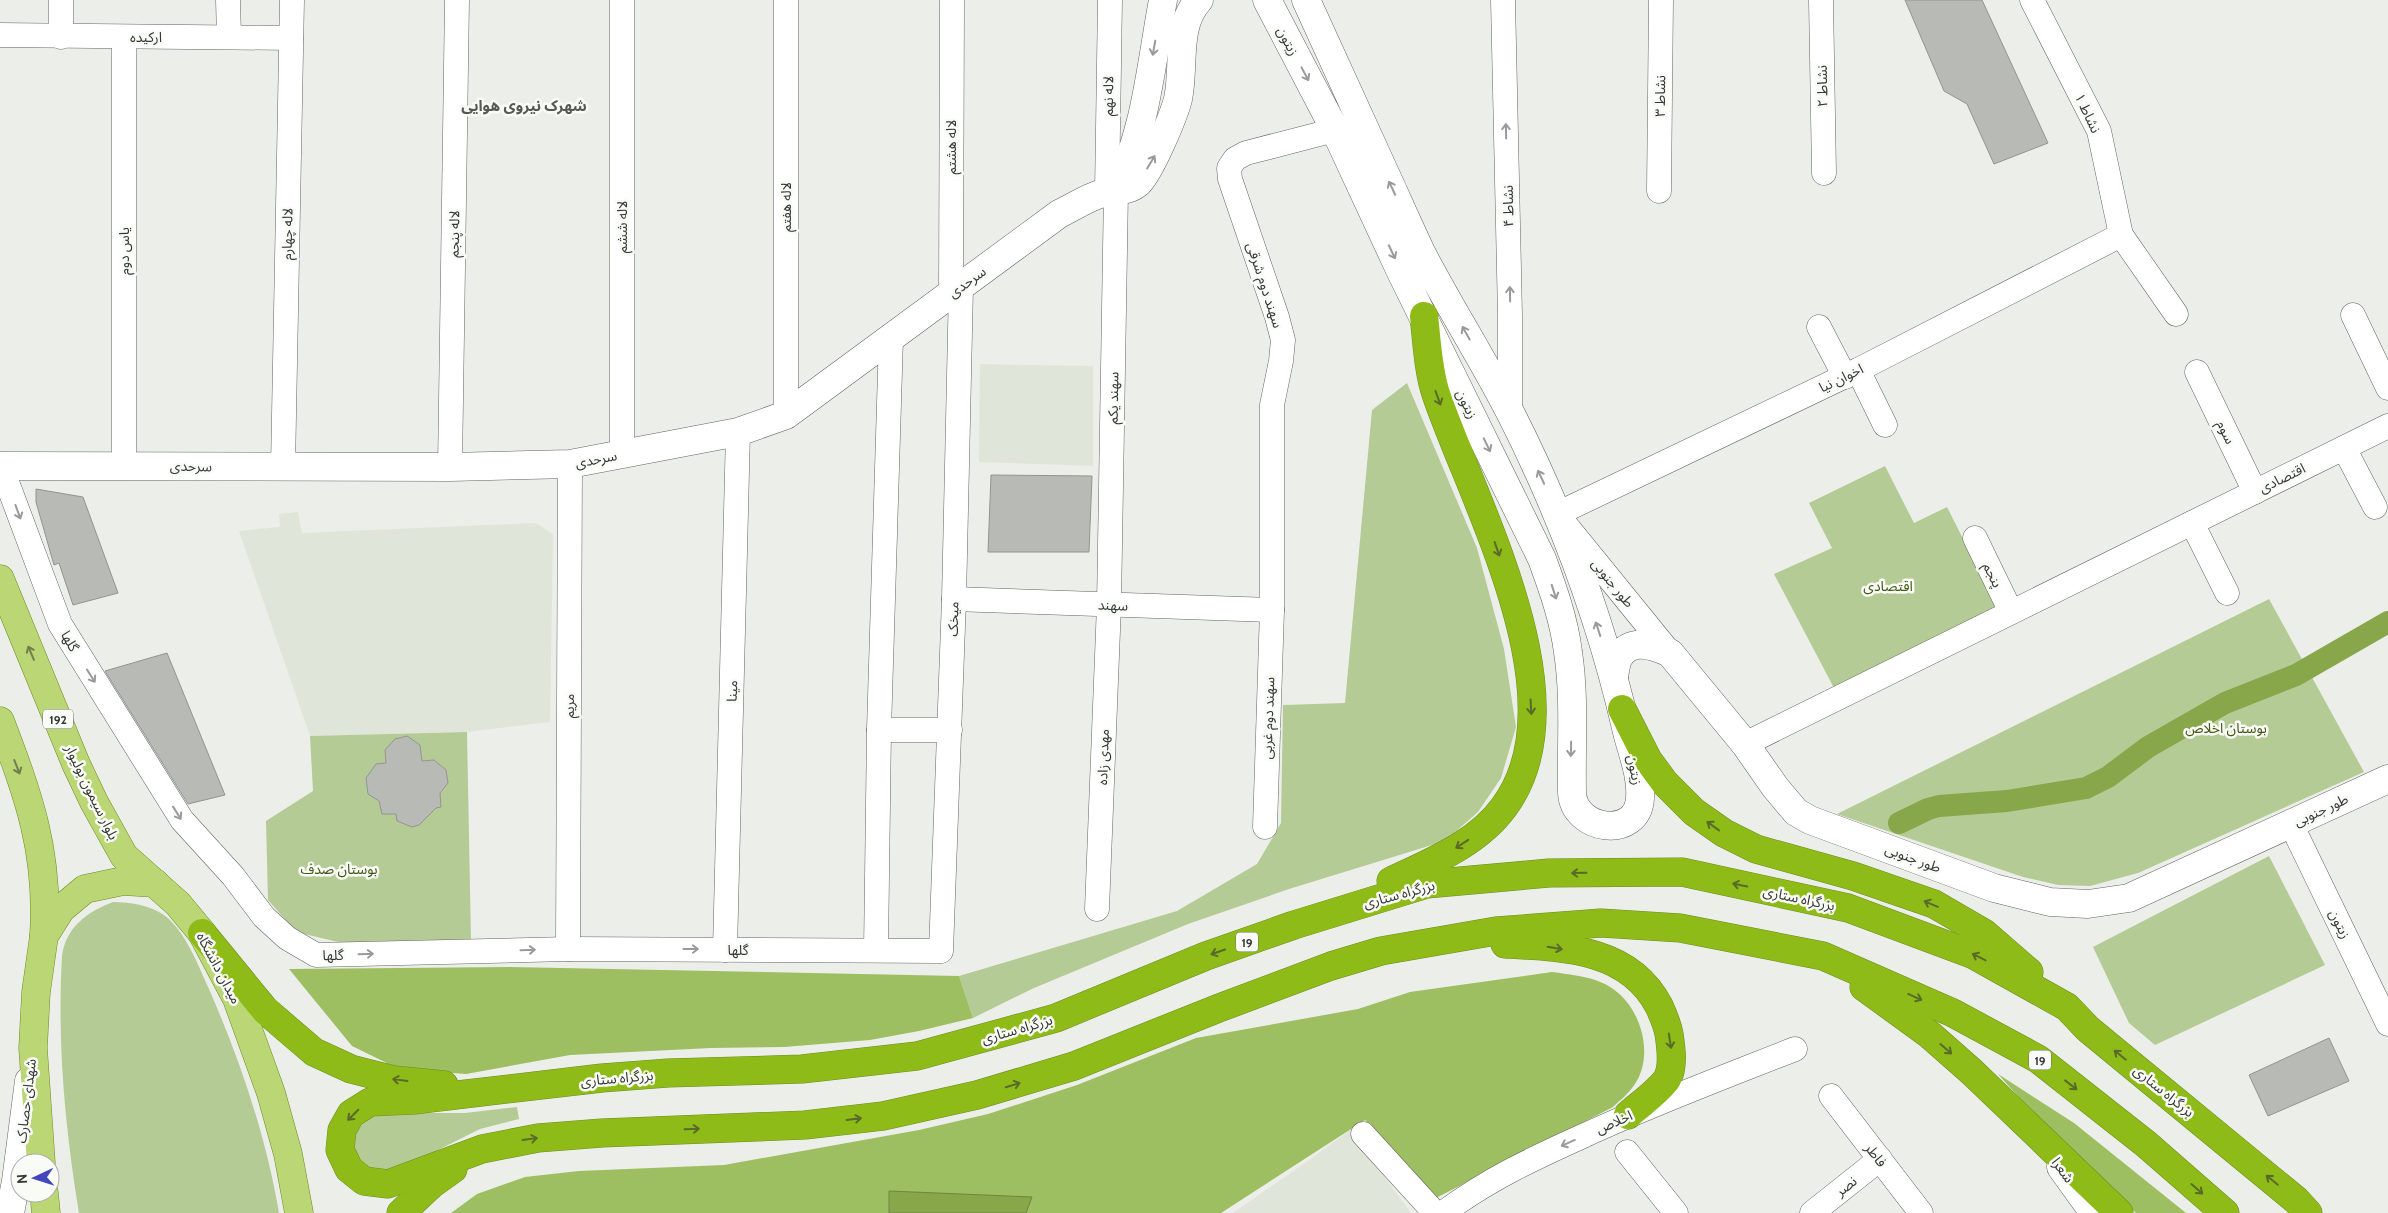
<svg xmlns="http://www.w3.org/2000/svg" width="2388" height="1213" font-family="Cabin,'Noto Sans Arabic',sans-serif">
<rect width="100%" height="100%" fill="#eceee9"/>
<g fill="#e0e5d9">
<polygon points="980,364 1093,366 1093,466 979,462"/>
<polygon points="298,512 302,533 536,523 553,534 550,722 467,732 310,736 239,531 280,527 279,514"/>
<polygon points="1350,1130 1411,1213 1233,1213 1312,1158"/>
</g>
<g fill="#b5cb95" fill-rule="evenodd">
<polygon points="1407,383 1477,548 1504,649 1516,727 1501,778 1478,812 1445,841 1289,889 1188,924 1034,988 973,1018 959,976 1177,911 1257,864 1281,823 1283,705 1345,703 1372,410"/>
<polygon points="1885,466 1914,523 1947,507 1998,608 1834,688 1774,574 1832,548 1809,503"/>
<polygon points="2269,599 2364,772 2138,873 2090,886 2058,885 2023,877 1837,814"/>
<path d="M467 732 471 941 355 946 296 932 268 900 266 821 313 791 310 736ZM407 736 420 745 422 761 434 760 446 770 448 783 440 793 441 807 429 809V814L419 825 412 827 397 821 396 814 368 793 366 778 376 764 386 763 385 750 395 739Z"/>
<polygon points="2269,856 2325,965 2155,1045 2129,1023 2093,947"/>
<path d="M113 902C130 902 149 905 164 915 186 932 198 965 209 989 240 1060 266 1136 279 1213H79C65 1128 57 1043 62 956 66 927 87 912 113 902Z"/>
<polygon points="517,1107 519,1119 480,1129 396,1171 373,1172 353,1155 355,1127 374,1113 465,1113"/>
</g>
<g fill="#9dbe61">
<polygon points="510,967 959,976 973,1018 919,1031 870,1040 784,1047 711,1048 570,1055 466,1074 399,1069 352,1046 289,969"/>
<path d="M1552 972C1573 975 1600 977 1617 992 1643 1013 1655 1060 1632 1088 1627 1095 1619 1101 1613 1107L1432 1200 1365 1120 1221 1213H451L477 1194 525 1177 579 1171 724 1165 919 1130 988 1114 1077 1085 1196 1038 1358 1009 1410 992Z"/>
<polygon points="1998,1074 2074,1123 2186,1213 2136,1213 2050,1132"/>
</g>
<polygon fill="#87a74a" stroke="#6f8544" points="889,1191 1032,1197 1026,1213 889,1213"/>
<g fill="none" stroke-linecap="round" stroke-linejoin="round">
<polyline stroke="#87a74a" stroke-width="22" points="1899,823 1928,809 1939,806 2007,801 2086,788 2108,777 2148,747 2225,703 2296,675 2388,622"/>
</g>
<g fill="#b8bab6" stroke="#929490">
<polygon points="1905,0 1982,0 2048,143 1994,164 1967,104 1944,91"/>
<polygon points="991,475 1092,476 1089,552 988,552"/>
<polygon points="36,489 83,497 118,593 73,605 59,563 54,565 36,502"/>
<polygon points="167,653 225,795 188,804 105,671"/>
<polygon points="407,736 420,745 422,761 434,760 446,770 448,783 440,793 441,807 436,808 419,825 412,827 397,821 396,814 382,814 379,801 368,794 366,778 376,764 386,763 385,750 395,739"/>
<polygon points="2329,1038 2349,1081 2268,1116 2249,1075"/>
</g>
<g fill="none" stroke-linecap="round" stroke-linejoin="round">
<defs>
<g id="street">
<polyline points="228,0 229,37"/>
<polyline points="622,0 622,454"/>
<polyline points="1503,0 1510,315 1510,413"/>
<polyline points="1821,0 1824,173"/>
<polyline points="2032,0 2099,131 2121,235 2176,314"/>
<polyline points="0,35 291,38"/>
<polyline points="61,37 61,0"/>
<polyline points="124,37 124,465"/>
<polyline points="1659,191 1661,0"/>
<polyline points="1107,192 1110,0"/>
<polyline points="951,294 952,0"/>
<polyline points="2353,315 2388,388"/>
<polyline points="1819,327 1845,377"/>
<polyline points="1858,370 1885,425"/>
<polyline points="2197,372 2255,492"/>
<polyline points="786,415 786,0"/>
<polyline points="2344,448 2375,507"/>
<polyline points="1,466 60,624 182,820 233,876 264,917 287,938 316,955 568,949 941,951 954,599 961,287"/>
<polyline points="283,467 292,0"/>
<polyline points="450,467 457,0"/>
<polyline points="2192,523 2227,593"/>
<polyline points="1975,538 2011,612"/>
<polyline points="954,599 1272,610"/>
<polyline points="1670,653 1557,514 1858,370 2121,235"/>
<polyline points="879,730 950,730"/>
<polyline points="1745,744 2388,426"/>
<polyline points="2291,824 2388,1024"/>
<polyline points="1265,827 1272,610 1272,405 1281,361 1283,340 1277,317 1230,179 1229,168 1235,159 1246,153 1335,130"/>
<polyline points="1097,909 1109,605 1116,191"/>
<polyline points="568,949 570,464"/>
<polyline points="725,950 738,432"/>
<polyline points="876,950 879,730 891,338"/>
<polyline points="1831,1096 1921,1213"/>
<polyline points="1363,1134 1435,1213"/>
<polyline points="1627,1152 1676,1213"/>
<path d="M1443 1213C1489 1179 1532 1159 1583 1136 1652 1104 1724 1077 1795 1049"/>
<polyline points="1812,1213 1880,1159"/>
</g>
<g id="secondary">
<path d="M1267 0 1335 130 1400 270 1542 559C1553 589 1564 620 1568 652 1575 698 1571 745 1572 792 1573 831 1638 840 1640 798 1642 777 1632 752 1627 732 1602 622 1562 515 1511 414 1483 359 1450 308 1422 254 1409 227 1397 199 1384 171 1358 114 1332 57 1306 0"/>
<path d="M1116 190C1146 132 1151 64 1163 0"/>
<path d="M0 466 450 467 570 464 738 432 786 415 1059 214C1074 207 1091 195 1107 192 1117 190 1128 191 1137 184 1149 175 1174 115 1178 99 1185 66 1175 26 1199 0"/>
<path d="M1614 677C1615 671 1616 662 1619 657 1631 637 1654 646 1670 653L1745 744 1775 787 1796 812 1810 820 1994 888 2050 902 2088 904 2129 898 2388 779"/>
<polyline points="2061,1167 2094,1213"/>
<polyline points="10,1213 16,1181 29,1081"/>
</g>
<g id="primary">
<polyline points="0,579 76,764 94,802 124,856 178,904 202,933 237,999 271,1093 288,1154 299,1213"/>
<path d="M0 721C29 797 49 852 44 935"/>
<polyline points="41,1163 33,1048 36,992 44,936 61,909 85,889 123,881 155,883"/>
<polyline points="44,1193 46,1213"/>
</g>
<g id="highway">
<polyline points="1622,709 1648,760 1665,783 1694,812 1724,833 1756,849 1853,876 1934,904 1984,933 2029,972"/>
<path d="M1391 881C1431 862 1477 844 1504 807 1584 699 1473 503 1436 394 1428 370 1427 341 1424 316"/>
<polyline points="202,933 265,1010 314,1052 351,1069 394,1080 444,1085"/>
<path d="M1505 944C1563 947 1629 948 1659 1006 1663 1015 1667 1023 1669 1034 1671 1047 1674 1067 1667 1079 1659 1091 1639 1105 1628 1115"/>
<polyline points="1864,987 1930,1035 1972,1072 2119,1213"/>
<polyline points="401,1213 432,1184 453,1169"/>
<polyline points="2225,1213 2146,1144 2038,1059 1953,1013 1823,956 1680,928 1601,923 1496,931 1381,951 1331,966 1219,1008 1074,1066 977,1095 883,1116 805,1125 602,1133 538,1138 482,1149 388,1184 364,1181 349,1169 340,1150 342,1130 351,1114 370,1102 414,1100 602,1078 668,1073 802,1069 917,1056 1056,1018 1206,956 1294,925 1427,884 1549,873 1682,872 1848,908 1974,955 2067,1007 2088,1029 2296,1200 2308,1213"/>
</g>
</defs>
<use href="#street" stroke="#636561" stroke-width="25"/>
<use href="#secondary" stroke="#636561" stroke-width="29"/>
<use href="#primary" stroke="#6f8c22" stroke-width="29"/>
<use href="#highway" stroke="#6f8c22" stroke-width="29"/>
<use href="#street" stroke="#fff" stroke-width="24"/>
<use href="#secondary" stroke="#fff" stroke-width="28"/>
<use href="#primary" stroke="#bbd674" stroke-width="28"/>
<use href="#highway" stroke="#8ebb17" stroke-width="28"/>
</g>
<defs><path id="oneway-shaft" d="M-6 0H5M1.5-3L5.5 0L1.5 3" fill="none" stroke-width="1.6" stroke-linecap="round" stroke-linejoin="round" transform="scale(1.25)"/></defs>
<g stroke="#9a9a9a">
<use href="#oneway-shaft" transform="translate(1154 48) rotate(100)"/>
<use href="#oneway-shaft" transform="translate(1305 74) rotate(62)"/>
<use href="#oneway-shaft" transform="translate(1506 131) rotate(-91)"/>
<use href="#oneway-shaft" transform="translate(1151 162) rotate(-59)"/>
<use href="#oneway-shaft" transform="translate(1392 188) rotate(-115)"/>
<use href="#oneway-shaft" transform="translate(1392 252) rotate(65)"/>
<use href="#oneway-shaft" transform="translate(1510 294) rotate(-91)"/>
<use href="#oneway-shaft" transform="translate(1466 333) rotate(-119)"/>
<use href="#oneway-shaft" transform="translate(1487 445) rotate(64)"/>
<use href="#oneway-shaft" transform="translate(1541 477) rotate(-115)"/>
<use href="#oneway-shaft" transform="translate(18 512) rotate(70)"/>
<use href="#oneway-shaft" transform="translate(1554 592) rotate(72)"/>
<use href="#oneway-shaft" transform="translate(1598 629) rotate(-108)"/>
<use href="#oneway-shaft" transform="translate(91 676) rotate(58)"/>
<use href="#oneway-shaft" transform="translate(1571 749) rotate(91)"/>
<use href="#oneway-shaft" transform="translate(177 813) rotate(58)"/>
<use href="#oneway-shaft" transform="translate(691 949)"/>
<use href="#oneway-shaft" transform="translate(528 950) rotate(-2)"/>
<use href="#oneway-shaft" transform="translate(366 954) rotate(-2)"/>
<use href="#oneway-shaft" transform="translate(1568 1143) rotate(156)"/>
</g>
<g stroke="#596b29">
<use href="#oneway-shaft" transform="translate(1438 398) rotate(70)"/>
<use href="#oneway-shaft" transform="translate(1497 549) rotate(71)"/>
<use href="#oneway-shaft" transform="translate(1531 707) rotate(87)"/>
<use href="#oneway-shaft" transform="translate(1713 826) rotate(-144)"/>
<use href="#oneway-shaft" transform="translate(1462 844) rotate(147)"/>
<use href="#oneway-shaft" transform="translate(1579 873) rotate(179)"/>
<use href="#oneway-shaft" transform="translate(1740 885) rotate(-168)"/>
<use href="#oneway-shaft" transform="translate(1931 904) rotate(-157)"/>
<use href="#oneway-shaft" transform="translate(1555 948) rotate(9)"/>
<use href="#oneway-shaft" transform="translate(1218 952) rotate(161)"/>
<use href="#oneway-shaft" transform="translate(1979 957) rotate(-153)"/>
<use href="#oneway-shaft" transform="translate(1915 997) rotate(24)"/>
<use href="#oneway-shaft" transform="translate(1670 1041) rotate(81)"/>
<use href="#oneway-shaft" transform="translate(1946 1049) rotate(41)"/>
<use href="#oneway-shaft" transform="translate(2120 1055) rotate(-141)"/>
<use href="#oneway-shaft" transform="translate(400 1080) rotate(-172)"/>
<use href="#oneway-shaft" transform="translate(1013 1085) rotate(-17)"/>
<use href="#oneway-shaft" transform="translate(2071 1085) rotate(38)"/>
<use href="#oneway-shaft" transform="translate(353 1115) rotate(135)"/>
<use href="#oneway-shaft" transform="translate(854 1119) rotate(-7)"/>
<use href="#oneway-shaft" transform="translate(692 1129) rotate(-2)"/>
<use href="#oneway-shaft" transform="translate(530 1139) rotate(-8)"/>
<use href="#oneway-shaft" transform="translate(2272 1180) rotate(-141)"/>
<use href="#oneway-shaft" transform="translate(2197 1189) rotate(41)"/>
</g>
<g stroke="#727e51">
<use href="#oneway-shaft" transform="translate(31 653) rotate(-113)"/>
<use href="#oneway-shaft" transform="translate(17 767) rotate(69)"/>
</g>
<g text-anchor="middle" dominant-baseline="central" stroke-width="5" stroke-linejoin="round" paint-order="stroke">
<g fill="#f9fbf6" stroke="#70716f" stroke-width="1">
<rect x="43" y="709.5" width="30" height="19" rx="4"/>
<rect x="1236" y="932.5" width="22" height="19" rx="4"/>
<rect x="2029" y="1050.5" width="22" height="19" rx="4"/>
</g>
<g font-size="12" font-weight="bold" fill="#363635">
<text x="58" y="719">192</text>
<text x="1247" y="942">19</text>
<text x="2040" y="1060">19</text>
</g>
<g font-size="14" fill="#363635" stroke="#f9fbf6">
<text x="146" y="37">ارکیده</text>
<text transform="translate(1288 41) rotate(62)">زیتون</text>
<text transform="translate(1822 86) rotate(-91)">نشاط ۲</text>
<text transform="translate(1108 96) rotate(-89)">لاله نهم</text>
<text transform="translate(1660 96) rotate(-89)">نشاط ۳</text>
<text transform="translate(2088 113) rotate(65)">نشاط ۱</text>
<text transform="translate(951 147) rotate(-90)">لاله هشتم</text>
<text transform="translate(1508 206) rotate(-91)">نشاط ۴</text>
<text transform="translate(786 207) rotate(-90)">لاله هفتم</text>
<text transform="translate(622 227) rotate(-90)">لاله ششم</text>
<text transform="translate(287 234) rotate(-89)">لاله چهارم</text>
<text transform="translate(454 234) rotate(-89)">لاله پنجم</text>
<text transform="translate(124 251) rotate(-90)">یاس دوم</text>
<text transform="translate(967 282) rotate(-36)">سرحدی</text>
<text transform="translate(1265 285) rotate(72)">سهند دوم شرقی</text>
<text transform="translate(1841 378) rotate(-26)">اخوان نیا</text>
<text transform="translate(1113 398) rotate(-89)">سهند يكم</text>
<text transform="translate(1467 404) rotate(64)">زیتون</text>
<text transform="translate(2226 432) rotate(64)">سوم</text>
<text transform="translate(596 459) rotate(-11)">سرحدی</text>
<text transform="translate(191 466) rotate(1)">سرحدی</text>
<text transform="translate(2282 478) rotate(-26)">اقتصادی</text>
<text transform="translate(1993 575) rotate(64)">پنجم</text>
<text transform="translate(1613 583) rotate(51)">طور جنوبی</text>
<text transform="translate(1113 605) rotate(2)">سهند</text>
<text transform="translate(953 619) rotate(-88)">میخک</text>
<text transform="translate(70 641) rotate(60)">گلها</text>
<text transform="translate(732 691) rotate(-88)">مینا</text>
<text transform="translate(569 706) rotate(-90)">مریم</text>
<text transform="translate(1268 718) rotate(-88)">سهند دوم غربی</text>
<text transform="translate(1103 757) rotate(-88)">مهدی زاده</text>
<text transform="translate(1635 770) rotate(79)">زیتون</text>
<text transform="translate(92 792) rotate(64)">بلوار سیمون بولیوار</text>
<text transform="translate(2321 810) rotate(-25)">طور جنوبی</text>
<text transform="translate(1913 858) rotate(20)">طور جنوبی</text>
<text transform="translate(1399 894) rotate(-15)">بزرگراه ستاری</text>
<text transform="translate(1799 898) rotate(12)">بزرگراه ستاری</text>
<text transform="translate(2340 924) rotate(64)">زیتون</text>
<text x="738" y="950">گلها</text>
<text transform="translate(333 955) rotate(-1)">گلها</text>
<text transform="translate(219 968) rotate(62)">میدان دانشگاه</text>
<text transform="translate(1017 1029) rotate(-16)">بزرگراه ستاری</text>
<text transform="translate(617 1078) rotate(-5)">بزرگراه ستاری</text>
<text transform="translate(2164 1091) rotate(39)">بزرگراه ستاری</text>
<text transform="translate(26 1101) rotate(-83)">شهدای حصارک</text>
<text transform="translate(1614 1122) rotate(-24)">اخلاص</text>
<text transform="translate(1876 1155) rotate(52)">فاطر</text>
<text transform="translate(2063 1170) rotate(54)">شعرا</text>
<text transform="translate(1846 1186) rotate(-39)">نصر</text>
</g>
<g font-size="14" fill="#425714" stroke="#f9fbf6">
<text x="1888" y="586">اقتصادی</text>
<text x="2226" y="728">بوستان اخلاص</text>
<text x="339" y="869">بوستان صدف</text>
</g>
<g font-size="15" font-weight="bold" fill="#575854" stroke="#f9fbf6">
<text x="524" y="106">شهرک نیروی هوایی</text>
</g>
</g>
<g transform="translate(35 1178) rotate(266)"><circle r="24" fill="#f9fbf6" stroke="#abaca9"/>
<path d="M0-4L9 19L0 12L-9 19Z" fill="#4347bc"/>
<text y="-8" font-size="14" font-weight="bold" text-anchor="middle" fill="#363635">N</text>
</g>
</svg>
